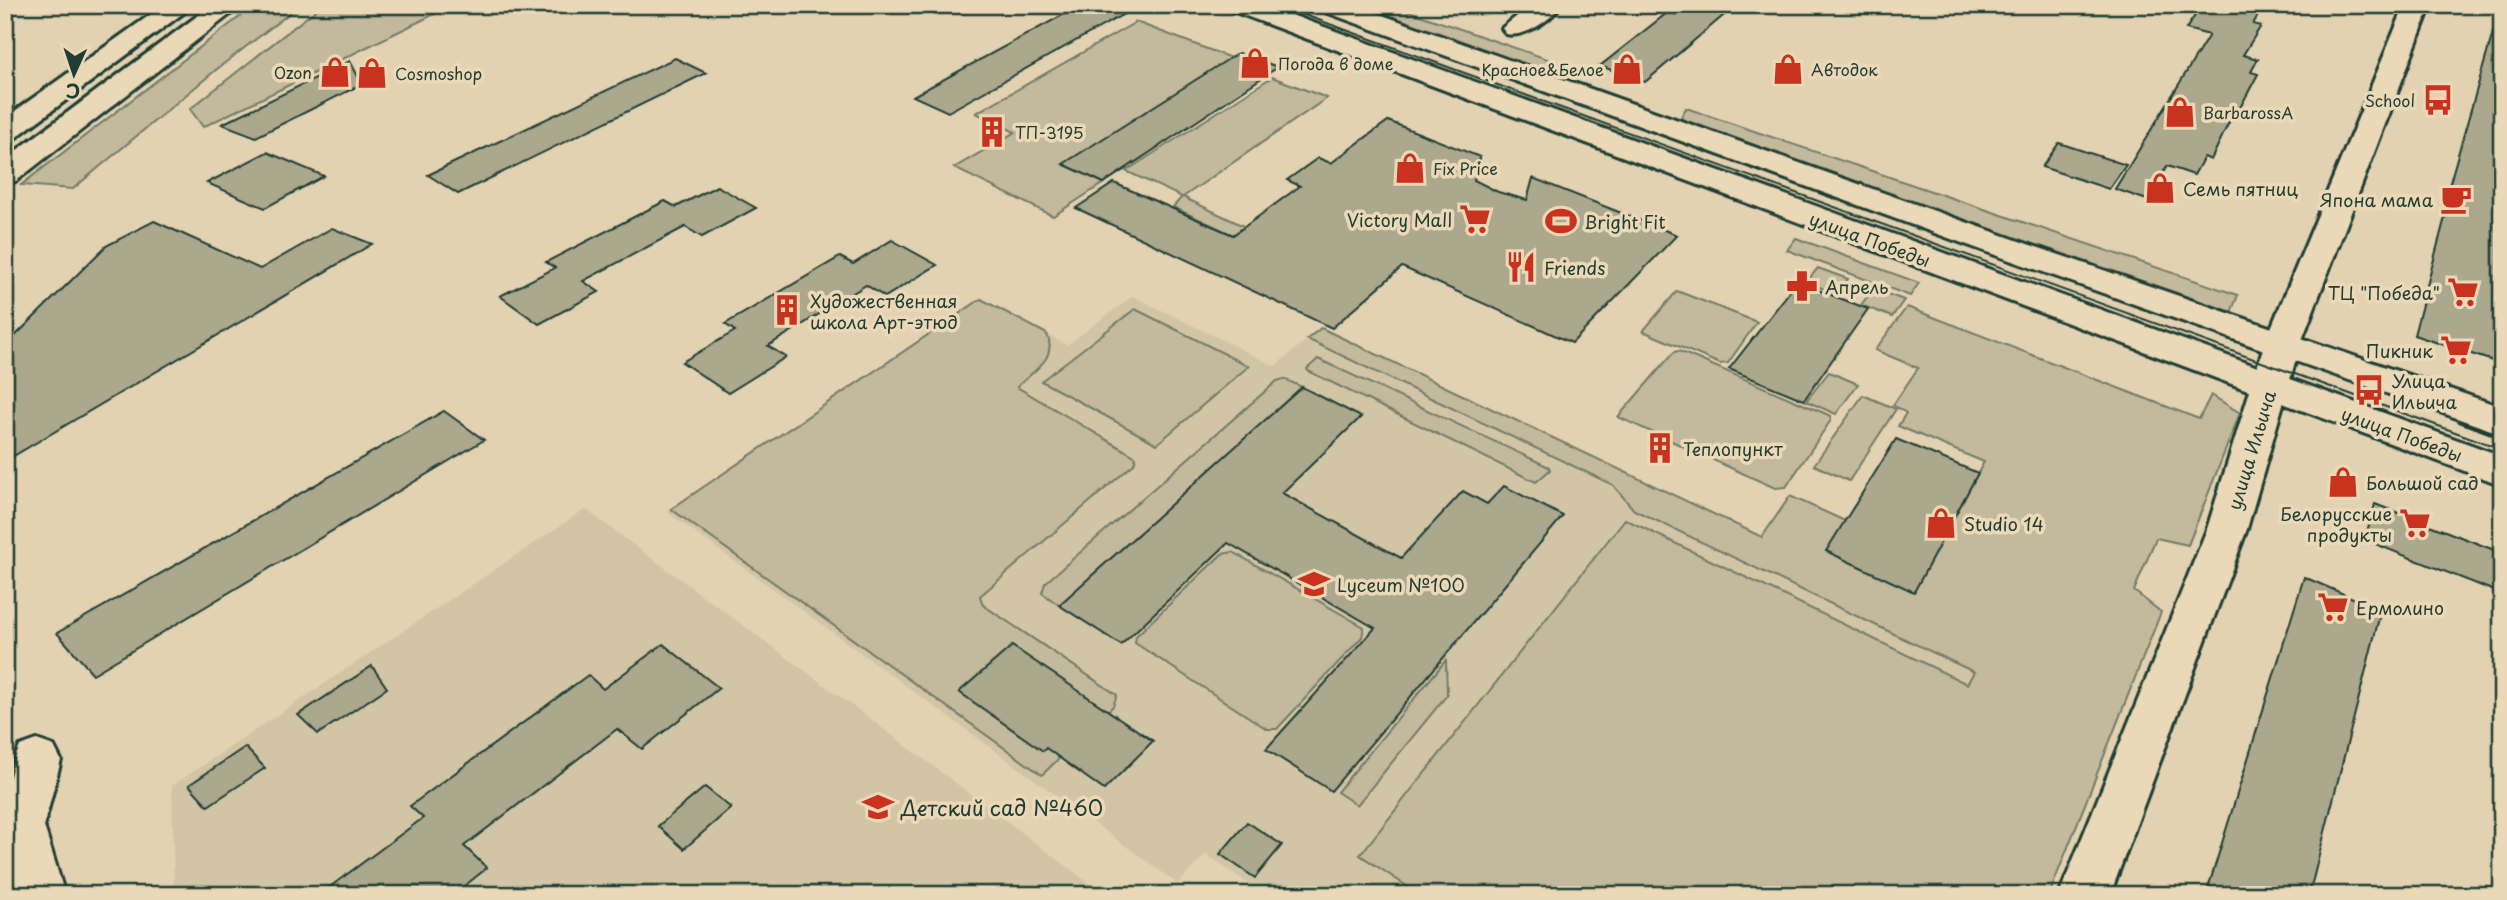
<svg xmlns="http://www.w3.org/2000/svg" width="2507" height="900" font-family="'Playpen Sans',sans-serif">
<rect width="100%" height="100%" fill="#e3d2b1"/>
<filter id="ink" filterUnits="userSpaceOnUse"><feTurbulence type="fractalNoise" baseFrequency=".0143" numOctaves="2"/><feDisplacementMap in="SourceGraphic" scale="14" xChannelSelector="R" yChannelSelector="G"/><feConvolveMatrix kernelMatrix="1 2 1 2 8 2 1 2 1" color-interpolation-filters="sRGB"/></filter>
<g filter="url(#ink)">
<g fill="#d2c5a6">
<polygon points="1133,296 1275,366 1321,328 1988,645 1863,895 1264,895 1206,854 1178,884 667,512 981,299 1067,345"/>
<polygon points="585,509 869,718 1105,895 174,895 172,786"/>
</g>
<g fill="#c3b99c" stroke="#717b68" stroke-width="2">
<polygon points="255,5 300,5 217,69 73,189 21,185"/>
<polygon points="322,5 453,5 203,127 190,109"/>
<polygon points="1350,5 1391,5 1576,69 1566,78 1559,79"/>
<polygon points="1136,22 1231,58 1064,164 1104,183 1053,216 954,168 1015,132 976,113"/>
<polygon points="1272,77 1327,98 1183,197 1357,280 1367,297 1173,207 1182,197 1126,171"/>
<polygon points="1686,108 2238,295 2230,315 1682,123 1681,117"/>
<polygon points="1796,238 1919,283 1910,296 1787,250"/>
<polygon points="1818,268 1848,279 1837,294 1806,282"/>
<polygon points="1873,289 1904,300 1892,317 1861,305"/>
<polygon points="1677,291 1757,322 1728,363 1720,364 1643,331"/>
<path d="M981 299 1047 334C1058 360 1032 371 1017 387L1136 457 1134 464 980 596 983 605 1117 695 1113 706 1042 775 671 509Z"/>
<polygon points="1907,307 2199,419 2211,395 2240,413 2188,545 2156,538 2134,591 2161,612 2049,895 1420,895 1360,855 1625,519 1967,684 1974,672 1634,510 1613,485 1307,339 1321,328 1762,537 1790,496 1845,521 1827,551 1914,591 1984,462 1898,426 1906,413 1893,405 1918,368 1875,350"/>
<polygon points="1135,309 1249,366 1157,444 1041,381"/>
<polygon points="1679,351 1831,416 1831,420 1786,487 1775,488 1618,417 1674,352"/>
<polygon points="1318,359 1549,467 1550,470 1536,482 1308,371 1307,369"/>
<polygon points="1829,372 1858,384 1836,414 1806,401"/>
<polygon points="1284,379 1302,387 1059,605 1042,593 1045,583 1277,381"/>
<polygon points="1863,395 1896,409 1849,481 1814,465"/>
<polygon points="1233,552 1364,627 1362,637 1277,729 1267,729 1135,643 1136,636 1222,554"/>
<polygon points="1446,660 1447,695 1357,805 1337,792"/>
</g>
<g fill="#aca88e" stroke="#1f3d34" stroke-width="2">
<polygon points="1081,5 1140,5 948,112 913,96"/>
<polygon points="1677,5 1736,5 1645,82 1600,66"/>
<polygon points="2202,5 2264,5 2253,24 2261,26 2243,55 2258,59 2251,72 2258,74 2233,121 2230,120 2211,160 2204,157 2194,175 2167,166 2147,200 2115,189 2209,35 2186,29"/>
<polygon points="2494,29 2502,30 2502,364 2414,335 2449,202 2445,200"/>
<polygon points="1238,53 1278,67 1104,183 1063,164"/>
<polygon points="675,58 706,73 458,194 428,175"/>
<polygon points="350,61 362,84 256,137 222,124"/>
<polygon points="1388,121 1480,157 1474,180 1498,192 1527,200 1533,178 1677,235 1572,343 1402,267 1332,328 1076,208 1114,183 1233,235 1300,186 1287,180 1318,158 1331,163"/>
<polygon points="2059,143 2126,165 2109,189 2042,167"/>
<polygon points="267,152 324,176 265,208 207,183"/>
<polygon points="717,186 756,208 702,237 685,227 583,281 599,292 539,324 500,296 555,268 546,262 665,201 676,207"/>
<polygon points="154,221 260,269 332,228 372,244 5,461 5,346 106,246"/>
<polygon points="892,240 937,265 885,297 866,285 768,346 786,357 728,393 682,362 735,331 725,324 840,257 853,264"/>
<polygon points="1797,282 1868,309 1804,400 1729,369"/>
<polygon points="1302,387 1361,417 1282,493 1401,558 1463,491 1487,504 1504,486 1563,516 1331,791 1266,749 1375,628 1228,543 1121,645 1059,605"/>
<polygon points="444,411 484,440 93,674 57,633"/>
<polygon points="1896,439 1978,473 1914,592 1826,551"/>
<polygon points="2375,504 2502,553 2502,594 2365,540"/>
<polygon points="2304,577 2381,610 2309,895 2206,895"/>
<polygon points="663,644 719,688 642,749 617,729 464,846 487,868 453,895 319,895 423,818 410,806 588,675 603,689"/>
<polygon points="1012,646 1153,741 1104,790 1046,748 1043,751 959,692"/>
<polygon points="372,666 387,688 318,734 298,715"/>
<polygon points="245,747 265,768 208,806 189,785"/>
<polygon points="705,787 731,808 684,849 658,826"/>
<polygon points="1247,822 1282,845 1255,878 1220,854"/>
</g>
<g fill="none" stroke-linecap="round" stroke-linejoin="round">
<defs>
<g id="minor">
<path d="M1531 5H1561C1550 21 1524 38 1506 34L1502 28Z"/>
<polygon points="2405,5 2431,5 2300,345 2247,529 2110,895 2059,895 2207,529 2264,345"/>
<path d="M37 740 54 746 61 760 44 826 65 895H14C1 847 0 791 20 746Z"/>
</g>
<g id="major">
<polygon points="164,5 194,5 15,138 5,141 5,118"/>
<polygon points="212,5 242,5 16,181 5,183 5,159"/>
<polygon points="1226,5 1264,5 2502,456 2502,485 1230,10"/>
<polygon points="1316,5 1354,5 2022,242 2502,407 2502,434 1998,256 1320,10"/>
</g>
</defs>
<use href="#minor" stroke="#1f3d34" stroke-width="6"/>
<use href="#major" stroke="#1f3d34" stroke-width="6"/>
<use href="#minor" fill="#ebd8b6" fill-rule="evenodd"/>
<use href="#major" fill="#ebd8b6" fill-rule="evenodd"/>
<g stroke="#1f3d34" stroke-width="2">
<polyline points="1277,5 2502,449"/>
<polyline points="2459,422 2502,438"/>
</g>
</g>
</g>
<defs>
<symbol id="shop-bare" viewBox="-9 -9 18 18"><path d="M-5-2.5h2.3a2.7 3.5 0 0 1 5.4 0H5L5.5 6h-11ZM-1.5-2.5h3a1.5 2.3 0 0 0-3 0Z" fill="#c8321e" stroke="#ebd8b6" stroke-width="2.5" paint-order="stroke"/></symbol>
<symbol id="bus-bare" viewBox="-9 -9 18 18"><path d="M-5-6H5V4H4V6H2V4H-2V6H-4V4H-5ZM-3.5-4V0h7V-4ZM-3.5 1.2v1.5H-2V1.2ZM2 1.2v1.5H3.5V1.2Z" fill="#c8321e" stroke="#ebd8b6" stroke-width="2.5" paint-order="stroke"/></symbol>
<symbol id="building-bare" viewBox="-9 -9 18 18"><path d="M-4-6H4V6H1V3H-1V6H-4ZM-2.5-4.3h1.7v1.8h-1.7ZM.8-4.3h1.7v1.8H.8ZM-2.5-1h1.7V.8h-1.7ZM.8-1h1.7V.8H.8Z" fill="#c8321e" stroke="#ebd8b6" stroke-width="2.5" paint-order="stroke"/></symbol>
<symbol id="cafe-bare" viewBox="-9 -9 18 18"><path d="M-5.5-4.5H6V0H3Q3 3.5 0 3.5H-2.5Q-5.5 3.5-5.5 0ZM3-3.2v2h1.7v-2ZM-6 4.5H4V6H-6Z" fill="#c8321e" stroke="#ebd8b6" stroke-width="2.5" paint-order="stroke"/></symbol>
<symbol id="supermarket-bare" viewBox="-9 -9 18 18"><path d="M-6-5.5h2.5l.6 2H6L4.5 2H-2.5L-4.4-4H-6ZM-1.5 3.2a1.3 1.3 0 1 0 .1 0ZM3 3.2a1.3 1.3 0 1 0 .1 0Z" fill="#c8321e" stroke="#ebd8b6" stroke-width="2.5" paint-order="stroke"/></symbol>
<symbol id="stadium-bare" viewBox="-9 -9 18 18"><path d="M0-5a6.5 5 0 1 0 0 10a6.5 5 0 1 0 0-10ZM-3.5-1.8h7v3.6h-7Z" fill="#c8321e" stroke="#ebd8b6" stroke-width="2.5" paint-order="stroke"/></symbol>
<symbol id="restaurant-bare" viewBox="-9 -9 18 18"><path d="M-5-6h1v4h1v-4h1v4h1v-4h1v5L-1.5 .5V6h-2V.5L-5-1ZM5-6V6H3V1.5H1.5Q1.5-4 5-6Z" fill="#c8321e" stroke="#ebd8b6" stroke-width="2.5" paint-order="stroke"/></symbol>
<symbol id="pharmacy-bare" viewBox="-9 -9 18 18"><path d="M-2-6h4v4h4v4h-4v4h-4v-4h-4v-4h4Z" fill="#c8321e" stroke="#ebd8b6" stroke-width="2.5" paint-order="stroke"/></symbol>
<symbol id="school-bare" viewBox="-9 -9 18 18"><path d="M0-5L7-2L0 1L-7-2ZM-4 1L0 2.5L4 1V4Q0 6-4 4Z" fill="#c8321e" stroke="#ebd8b6" stroke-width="2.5" paint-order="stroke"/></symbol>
</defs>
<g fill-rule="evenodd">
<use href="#shop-bare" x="1233" y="41" width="44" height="44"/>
<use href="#shop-bare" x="1605" y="47" width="44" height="44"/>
<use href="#shop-bare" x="1766" y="47" width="44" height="44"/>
<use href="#shop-bare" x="313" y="50" width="44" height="44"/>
<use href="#shop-bare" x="350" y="51" width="44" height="44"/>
<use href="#bus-bare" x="2416" y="78" width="44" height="44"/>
<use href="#shop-bare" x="2158" y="90" width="44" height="44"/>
<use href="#building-bare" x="970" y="110" width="44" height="44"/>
<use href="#shop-bare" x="1388" y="146" width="44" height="44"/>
<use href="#shop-bare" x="2138" y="166" width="44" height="44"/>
<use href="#cafe-bare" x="2434" y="177" width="44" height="44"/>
<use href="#supermarket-bare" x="1453" y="197" width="44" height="44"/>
<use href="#stadium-bare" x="1539" y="199" width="44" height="44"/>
<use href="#restaurant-bare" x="1499" y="245" width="44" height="44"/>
<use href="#pharmacy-bare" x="1780" y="264" width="44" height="44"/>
<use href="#supermarket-bare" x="2441" y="270" width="44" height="44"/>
<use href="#building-bare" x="765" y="288" width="44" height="44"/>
<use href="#supermarket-bare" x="2434" y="328" width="44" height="44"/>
<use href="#bus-bare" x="2347" y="368" width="44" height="44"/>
<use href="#building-bare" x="1638" y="426" width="44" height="44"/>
<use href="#shop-bare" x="2321" y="460" width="44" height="44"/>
<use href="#shop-bare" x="1919" y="501" width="44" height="44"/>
<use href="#supermarket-bare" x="2393" y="501" width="44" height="44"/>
<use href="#school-bare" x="1292" y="562" width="44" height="44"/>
<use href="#supermarket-bare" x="2311" y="585" width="44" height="44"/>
<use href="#school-bare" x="856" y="785" width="44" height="44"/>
</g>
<g text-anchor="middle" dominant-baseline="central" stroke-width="7" stroke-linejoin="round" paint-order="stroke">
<g font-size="16" fill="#1f3d34" stroke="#ebd8b6" text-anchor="start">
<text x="1278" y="63">Погода в доме</text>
<text x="1604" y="69" text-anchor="end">Красное&amp;Белое</text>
<text x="1811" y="69">Автодок</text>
<text x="312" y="72" text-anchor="end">Ozon</text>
<text x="395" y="73">Cosmoshop</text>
<text x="2415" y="100" text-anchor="end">School</text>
<text x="2203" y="112">BarbarossA</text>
<text x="1015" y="132">ТП-3195</text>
<text x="1433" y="168">Fix Price</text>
</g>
<g font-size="18" fill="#1f3d34" stroke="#ebd8b6" text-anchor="start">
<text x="2183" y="188">Семь пятниц</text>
<text x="2433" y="199" text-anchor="end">Япона мама</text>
<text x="1452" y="219" text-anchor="end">Victory Mall</text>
<text x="1584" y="221">Bright Fit</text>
<text x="1544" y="267">Friends</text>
<text x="1825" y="286">Апрель</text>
<text x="2440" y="292" text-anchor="end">ТЦ "Победа"</text>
<text x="810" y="300">Художественная<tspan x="810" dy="21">школа Арт-этюд</tspan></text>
<text x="2433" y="350" text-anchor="end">Пикник</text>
<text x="2392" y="380">Улица<tspan x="2392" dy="21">Ильича</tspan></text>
<text x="1683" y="448">Теплопункт</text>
<text x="2366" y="482">Большой сад</text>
<text x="2392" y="513" text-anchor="end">Белорусские<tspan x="2392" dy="21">продукты</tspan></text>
<text x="1964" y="523">Studio 14</text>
<text x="1337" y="584">Lyceum №100</text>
<text x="2356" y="607">Ермолино</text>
</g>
<g font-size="18" fill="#1f3d34" stroke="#ebd8b6">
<text transform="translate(1870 239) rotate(20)">улица Победы</text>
<text transform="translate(2402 434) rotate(20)">улица Победы</text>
<text transform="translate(2251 450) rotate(-73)">улица Ильича</text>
</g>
<g font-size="21" fill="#1f3d34" stroke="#ebd8b6" text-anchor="start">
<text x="901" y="807">Детский сад №460</text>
</g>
</g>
<rect width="2507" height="900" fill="none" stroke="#ebd8b6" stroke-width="28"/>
<rect x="14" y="14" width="2479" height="872" fill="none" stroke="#1f3d34" stroke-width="2.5" filter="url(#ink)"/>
<g transform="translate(74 74) rotate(183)" stroke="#ebd8b6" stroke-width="5" paint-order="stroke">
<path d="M0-5L12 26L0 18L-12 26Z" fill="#1f3d34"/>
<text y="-10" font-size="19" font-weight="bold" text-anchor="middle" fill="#1f3d34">С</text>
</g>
</svg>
